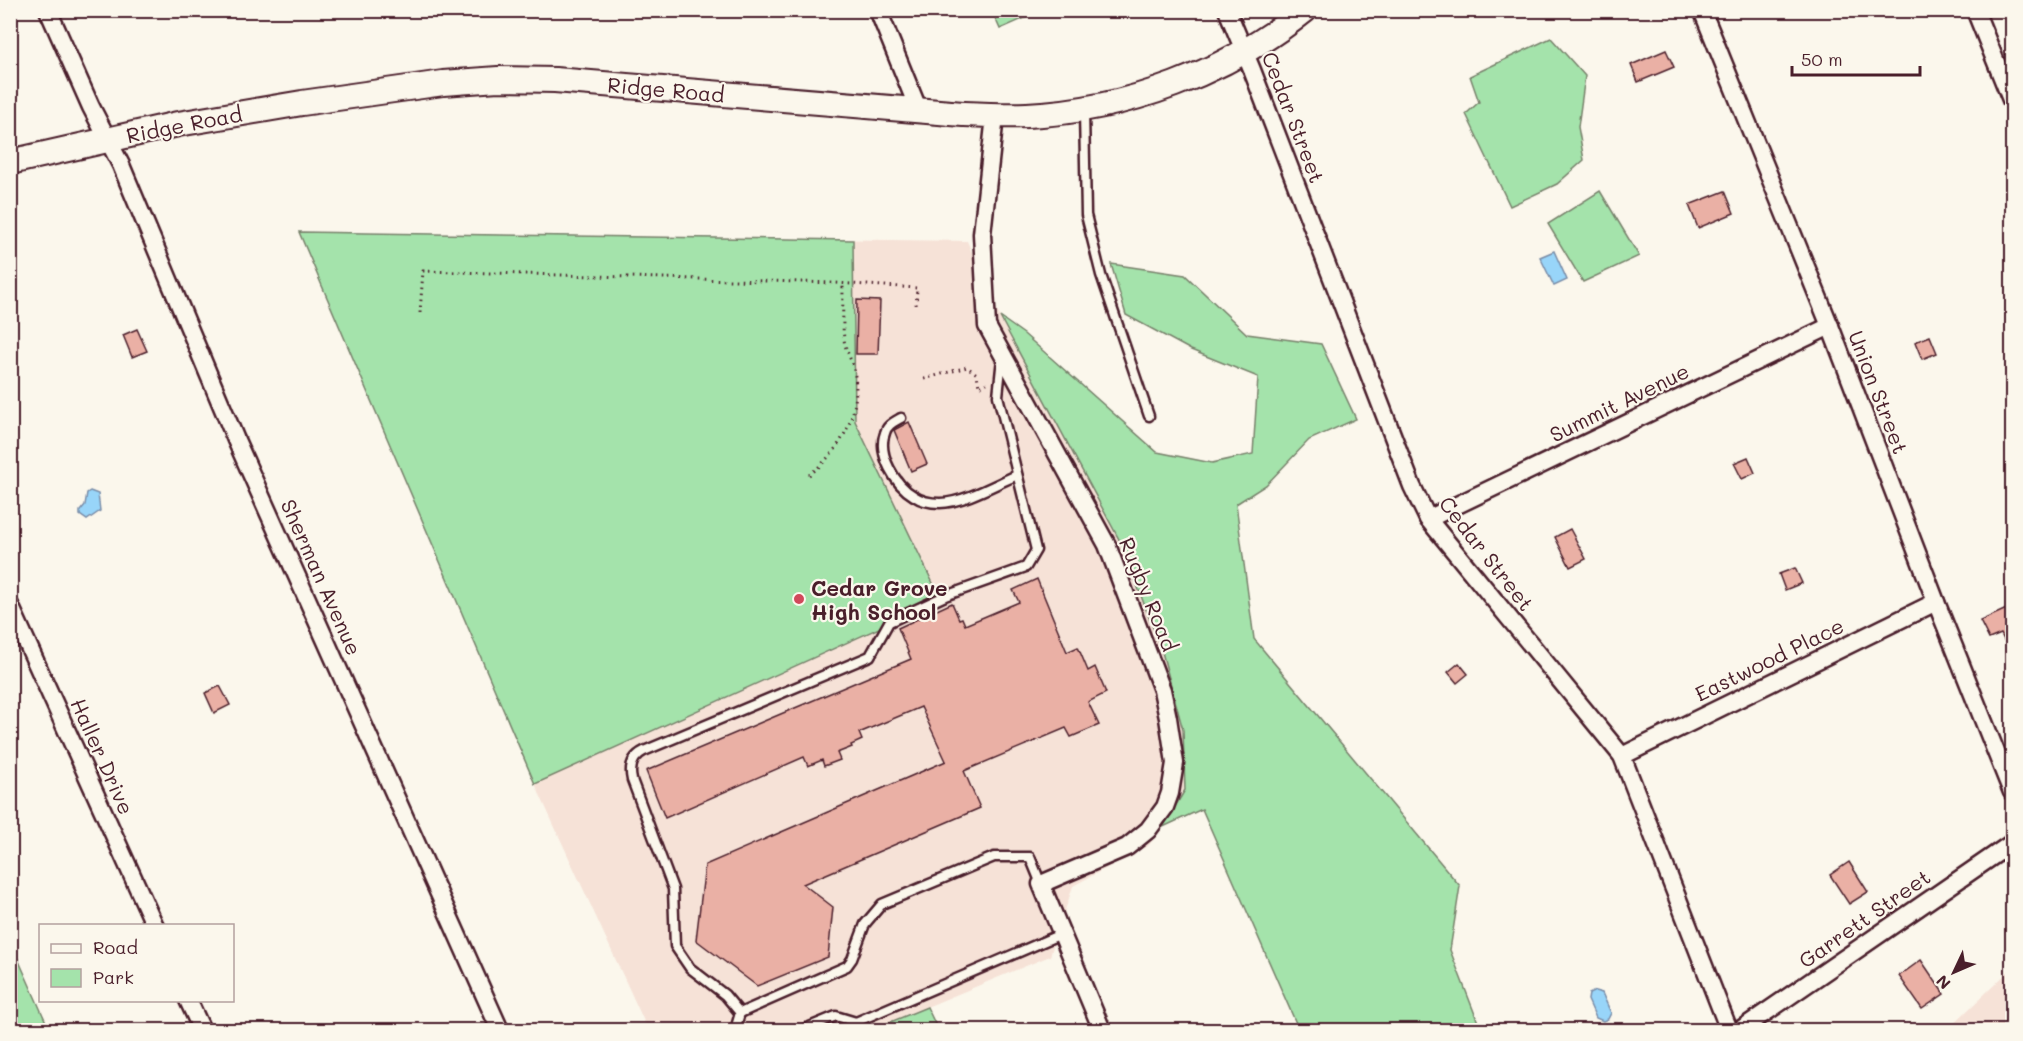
<svg xmlns="http://www.w3.org/2000/svg" width="2023" height="1041" font-family="Mali,sans-serif">
<rect width="100%" height="100%" fill="#fbf7ec"/>
<filter id="ink" filterUnits="userSpaceOnUse"><feTurbulence type="fractalNoise" baseFrequency=".0167" numOctaves="2"/><feDisplacementMap in="SourceGraphic" scale="12" xChannelSelector="R" yChannelSelector="G"/><feConvolveMatrix kernelMatrix="1 2 1 2 8 2 1 2 1" color-interpolation-filters="sRGB"/></filter>
<g filter="url(#ink)">
<g fill="#f6e2d7">
<polygon points="299,232 967,241 1000,317 1122,545 1162,652 1183,730 1185,790 1163,827 1149,845 1073,886 1050,956 871,1030 648,1030 535,784"/>
<polygon points="2012,968 2012,1030 1947,1030"/>
</g>
<g fill="#a4e3ab" stroke="#77816b" stroke-width="1.5">
<polygon points="992,11 1041,11 1000,29"/>
<polygon points="1551,38 1585,76 1578,127 1584,160 1557,184 1510,206 1466,114 1479,102 1470,76"/>
<polygon points="1600,191 1639,256 1583,282 1548,224"/>
<polygon points="299,232 853,240 855,421 941,600 535,784"/>
<polygon points="1111,264 1185,275 1247,334 1321,344 1356,419 1309,440 1266,485 1236,504 1254,639 1460,886 1450,950 1481,1030 1299,1030 1202,809 1163,827 1185,790 1183,730 1162,652 1122,545 1000,317 1024,334 1157,452 1212,463 1253,454 1258,377 1191,350 1126,315"/>
<polygon points="11,943 46,1022 28,1030 11,1030"/>
<polygon points="927,1007 938,1030 871,1030"/>
</g>
<g fill="#98d5f9" stroke="#798ca7" stroke-width="1.5">
<polygon points="1554,251 1567,280 1554,286 1540,257"/>
<polygon points="90,491 98,494 100,511 87,520 80,515 80,511 85,505 87,493"/>
<polygon points="1595,991 1602,993 1611,1013 1608,1019 1603,1021 1596,1018 1588,1000 1589,994"/>
</g>
<g fill="#eab0a5" stroke="#4a1f2b" stroke-width="1.5">
<polygon points="1666,50 1674,67 1638,82 1631,65"/>
<polygon points="1725,191 1734,213 1698,228 1689,205"/>
<polygon points="857,300 880,301 878,354 856,354"/>
<polygon points="137,329 147,351 132,357 123,335"/>
<polygon points="1930,336 1937,353 1922,359 1915,342"/>
<polygon points="909,422 927,464 911,471 894,430"/>
<polygon points="1748,457 1755,473 1742,479 1734,463"/>
<polygon points="1570,529 1586,559 1570,567 1555,537"/>
<polygon points="1795,568 1802,583 1785,590 1779,574"/>
<polygon points="1037,579 1067,652 1078,647 1088,671 1095,667 1106,693 1088,702 1099,725 1071,737 1066,728 964,771 980,808 803,884 833,907 828,957 757,986 696,940 705,865 946,761 921,707 859,733 862,740 851,745 852,747 837,753 840,760 824,766 822,760 808,766 804,757 665,818 646,771 911,659 898,628 952,603 959,619 962,618 965,625 1019,602 1013,590"/>
<polygon points="2013,606 2013,658 2001,634 1989,639 1980,621"/>
<polygon points="1459,663 1468,674 1457,683 1448,672"/>
<polygon points="220,686 230,705 214,713 205,693"/>
<polygon points="1849,862 1868,892 1849,904 1830,875"/>
<polygon points="1921,960 1944,994 1922,1009 1899,976"/>
</g>
<g fill="none" stroke-linecap="round" stroke-linejoin="round">
<defs>
<g id="lane">
<polyline points="1084,111 1086,215 1101,275 1149,416"/>
<path d="M901 418C894 422 887 425 885 433 877 454 895 485 914 496 921 501 931 503 940 503 963 503 996 484 1017 475"/>
<path d="M740 1013 725 995 690 968 675 946 673 889 632 780C629 767 632 757 644 751L870 656 889 622 945 596 1026 567 1036 550 998 396 1002 358"/>
<polyline points="740,1013 847,966 852,959 865,924 882,904 994,857 1030,857 1041,884"/>
<polyline points="735,1030 740,1013"/>
<polyline points="802,1030 836,1016 856,1022 1061,934"/>
</g>
<g id="street">
<polyline points="48,10 91,107 121,165 236,440 500,1030"/>
<polyline points="878,10 919,111"/>
<polyline points="1227,10 1252,70 1412,486 1428,519 1622,756 1729,1030"/>
<polyline points="1702,10 1830,326 1936,602 2012,792"/>
<polyline points="1975,10 2012,102"/>
<polyline points="995,116 982,234 987,326 1107,545 1162,690 1168,718 1175,763 1170,793 1165,807 1148,830 1127,847 1041,884 1102,1030"/>
<polyline points="1428,519 1830,326"/>
<polyline points="10,605 155,926"/>
<polyline points="1622,756 1936,602"/>
<polyline points="188,1000 202,1030"/>
<polyline points="1740,1030 2012,843"/>
</g>
<path id="secondary" d="M10 162 178 124 302 103 443 83 498 79 555 80 963 114C985 115 1006 116 1027 115 1127 110 1227 73 1305 10"/>
</defs>
<use href="#lane" stroke="#4a1f2b" stroke-width="13"/>
<use href="#street" stroke="#4a1f2b" stroke-width="21"/>
<use href="#secondary" stroke="#4a1f2b" stroke-width="28"/>
<g stroke="#4a1f2b" stroke-width="3" stroke-dasharray="1.5 4.5" stroke-linecap="butt">
<polyline points="420,313 423,271 835,283 917,288 916,307"/>
<polyline points="924,379 967,367 977,374 979,387 987,383"/>
<path d="M809 475C843 449 864 409 853 366 850 357 845 349 844 339 842 321 843 302 843 284"/>
</g>
<use href="#lane" stroke="#fbf7ec" stroke-width="8"/>
<use href="#street" stroke="#fbf7ec" stroke-width="16"/>
<use href="#secondary" stroke="#fbf7ec" stroke-width="24"/>
</g>
</g>
<circle fill="#d1495b" stroke="#fbf7ec" stroke-width="2" cx="799" cy="599" r="6"/>
<g text-anchor="middle" dominant-baseline="central" stroke-width="4.5" stroke-linejoin="round" paint-order="stroke">
<g font-size="21" fill="#4a1f2b" stroke="#fbf7ec">
<text transform="translate(666 89) rotate(5)">Ridge Road</text>
<text transform="translate(1294 117) rotate(69)">Cedar Street</text>
<text transform="translate(184 124) rotate(-11)">Ridge Road</text>
<text transform="translate(1879 392) rotate(69)">Union Street</text>
<text transform="translate(1619 402) rotate(-26)">Summit Avenue</text>
<text transform="translate(1487 553) rotate(52)">Cedar Street</text>
<text transform="translate(322 577) rotate(66)">Sherman Avenue</text>
<text transform="translate(1149 594) rotate(68)">Rugby Road</text>
<text transform="translate(1769 659) rotate(-26)">Eastwood Place</text>
<text transform="translate(103 756) rotate(66)">Haller Drive</text>
<text transform="translate(1864 918) rotate(-35)">Garrett Street</text>
</g>
<g font-size="21" font-weight="bold" fill="#4a1f2b" stroke="#fbf7ec" text-anchor="start">
<text x="811" y="587">Cedar Grove<tspan x="811" dy="24">High School</tspan></text>
</g>
</g>
<rect width="2023" height="1041" fill="none" stroke="#fbf7ec" stroke-width="36"/>
<rect x="18" y="18" width="1987" height="1005" fill="none" stroke="#4a1f2b" stroke-width="2" filter="url(#ink)"/>
<rect x="39" y="924" width="195" height="78" fill="#fbf7ec" stroke="#b4a19f" stroke-width="1.5"/>
<rect x="51" y="944" width="30" height="9" fill="#fbf7ec" stroke="#b4a19f" stroke-width="1.5"/>
<text x="93" y="954" font-size="18" fill="#4a1f2b">Road</text>
<rect x="51" y="969" width="30" height="18" fill="#a4e3ab" stroke="#b4a19f" stroke-width="1.5"/>
<text x="93" y="984" font-size="18" fill="#4a1f2b">Park</text>
<g transform="translate(1954 972) rotate(226)" stroke="#fbf7ec" stroke-width="4.5" paint-order="stroke">
<path d="M0-4.5L10 22L0 15L-10 22Z" fill="#4a1f2b"/>
<text y="-9" font-size="16" font-weight="bold" text-anchor="middle" fill="#4a1f2b">N</text>
</g>
<path d="M1792 66v9h128v-9" fill="none" stroke="#4a1f2b" stroke-width="3"/>
<text x="1801" y="66" font-size="18" fill="#4a1f2b" stroke="#fbf7ec" stroke-width="4.5" paint-order="stroke">50 m</text>
</svg>
